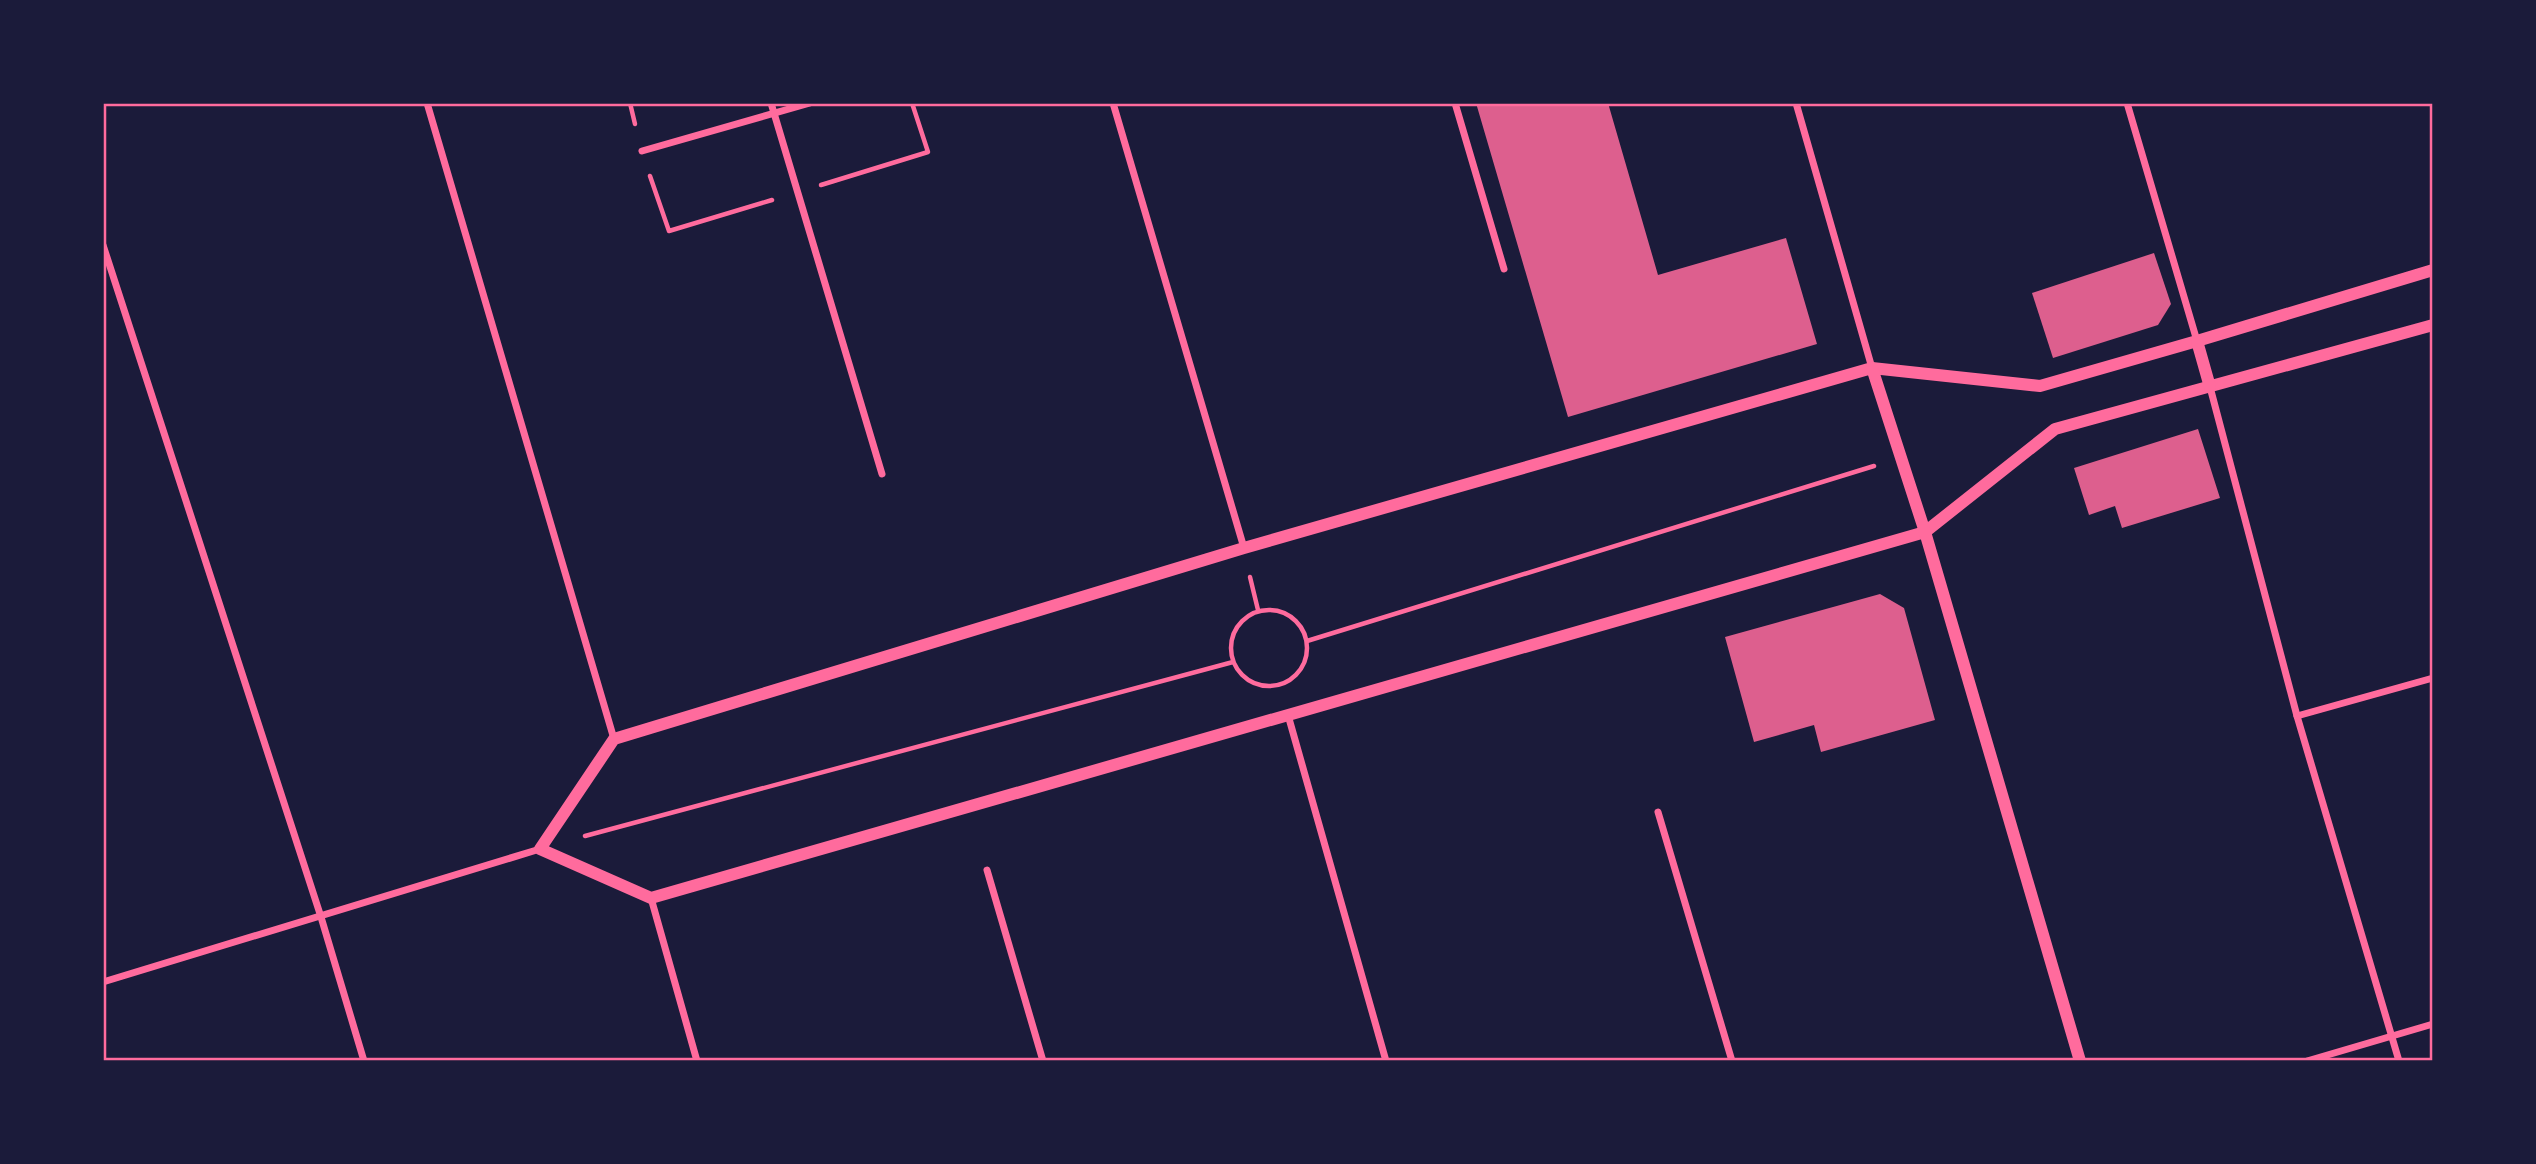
<svg xmlns="http://www.w3.org/2000/svg" width="2536" height="1164" font-family="'IBM Plex Sans',sans-serif">
<rect width="100%" height="100%" fill="#1b1b3a"/>
<g fill="#dd5f8e">
<polygon points="1476,103 1608,103 1658,275 1786,238 1817,344 1568,417"/>
<polygon points="2154,253 2171,304 2158,325 2053,358 2032,293"/>
<polygon points="2198,429 2220,498 2122,528 2115,506 2089,515 2074,468"/>
<polygon points="1880,594 1904,608 1935,720 1821,752 1814,725 1754,742 1725,637"/>
</g>
<g fill="none" stroke-linecap="round" stroke-linejoin="round">
<g stroke="#ff6b9d" stroke-width="4.5">
<polyline points="630,103 635,124"/>
<polyline points="650,176 669,231 772,200"/>
<polyline points="821,185 928,152 912,103"/>
<polyline points="1250,577 1258,610"/>
<circle cx="1269" cy="648" r="38"/>
<polyline points="1307,641 1874,466"/>
<polyline points="585,836 1233,662"/>
</g>
<g stroke="#ff6b9d" stroke-width="7">
<polyline points="427,103 614,739"/>
<polyline points="771,103 882,474"/>
<polyline points="1113,103 1244,548"/>
<polyline points="1455,103 1504,269"/>
<polyline points="1796,103 1872,368"/>
<polyline points="2127,103 2197,341"/>
<polyline points="642,151 810,103"/>
<polyline points="103,245 321,917 364,1061"/>
<polyline points="2210,387 2297,716 2399,1061"/>
<polyline points="1288,715 1386,1061"/>
<polyline points="2297,716 2433,678"/>
<polyline points="1658,812 1732,1061"/>
<polyline points="987,870 1043,1061"/>
<polyline points="651,898 697,1061"/>
<polyline points="103,982 540,849"/>
<polyline points="2307,1061 2433,1024"/>
</g>
<g stroke="#ff6b9d" stroke-width="12">
<polyline points="2433,270 2197,341 2040,386 1872,368 1244,548 614,739 540,849 651,898 1925,532 2055,429 2433,325"/>
<polyline points="2197,341 2210,387"/>
<polyline points="1872,368 1925,532 2080,1061"/>
</g>
</g>
<rect width="2536" height="1164" fill="none" stroke="#1b1b3a" stroke-width="210"/>
<rect x="105" y="105" width="2326" height="954" fill="none" stroke="#ff6b9d" stroke-width="2.5"/>
</svg>
